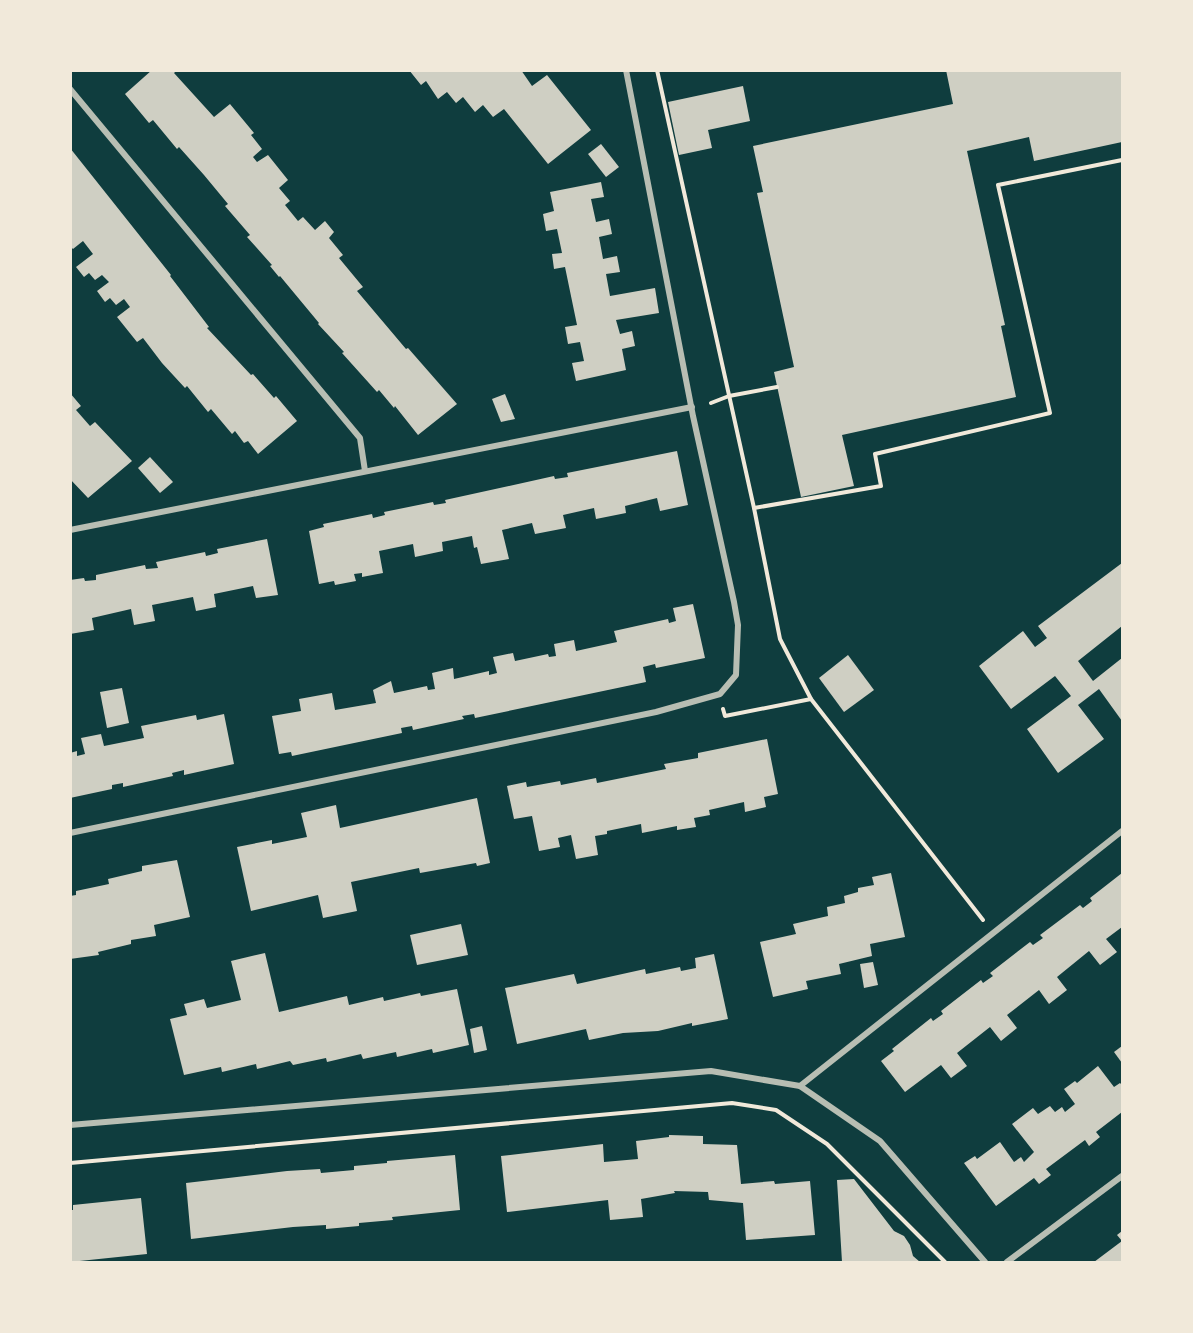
<svg xmlns="http://www.w3.org/2000/svg" width="1193" height="1333" font-family="'Exo 2',sans-serif">
<rect width="100%" height="100%" fill="#0f3d3e"/>
<g fill="#cfcfc3">
<polygon points="152,70 177,70 174,73 214,117 230,104 254,133 251,135 262,149 253,157 257,162 268,155 288,180 279,188 290,201 285,205 298,221 303,217 315,230 325,221 334,232 329,238 343,255 339,258 363,287 357,291 406,349 408,348 457,404 418,435 395,406 394,408 379,390 377,392 342,353 344,352 318,324 319,323 280,276 279,277 270,266 272,265 247,237 250,235 225,206 228,204 204,175 179,147 177,149 153,120 149,123 125,94"/>
<polygon points="409,70 521,70 532,86 547,75 591,130 548,164 504,109 493,117 483,105 475,112 463,97 456,103 447,92 438,99 426,81 421,85"/>
<polygon points="946,70 1122,70 1122,142 1034,161 1029,137 967,151 1005,325 1001,326 1016,397 842,435 854,486 801,497 774,372 794,367 757,193 763,192 753,146 953,104"/>
<polygon points="743,86 750,121 708,130 712,148 679,155 668,102"/>
<polygon points="601,144 619,167 606,177 588,154"/>
<polygon points="70,148 171,275 170,276 209,327 207,328 251,375 253,374 274,398 276,396 297,421 258,454 248,441 244,443 235,431 232,434 211,409 208,412 187,386 185,388 162,363 143,338 137,342 117,317 130,307 124,299 116,305 110,298 105,302 97,291 109,282 102,275 95,280 89,273 84,277 76,267 93,254 83,241 73,249 70,246"/>
<polygon points="601,182 604,197 591,199 596,222 609,219 612,234 599,237 603,259 617,256 620,272 606,274 610,296 655,288 659,313 616,320 620,334 632,331 635,346 622,349 626,370 576,381 572,363 584,361 580,342 568,344 565,327 577,325 565,267 554,269 552,254 562,253 557,229 546,231 543,214 554,211 550,192"/>
<polygon points="70,393 81,406 76,410 90,426 95,422 132,461 88,498 70,479"/>
<polygon points="505,394 515,419 501,422 492,399"/>
<polygon points="677,451 688,505 660,511 657,498 625,506 626,513 596,519 594,508 563,515 566,528 535,534 532,523 502,530 509,559 481,564 477,547 474,548 472,536 442,542 443,551 415,557 413,544 379,551 383,573 362,577 362,573 354,574 356,581 335,585 334,581 319,584 309,531 324,527 323,524 372,514 373,518 385,515 384,512 433,502 434,505 446,503 445,500 554,476 555,479 568,477 567,473"/>
<polygon points="150,457 173,482 160,493 138,468"/>
<polygon points="267,539 278,595 256,598 253,586 214,594 216,607 196,611 193,597 152,605 155,621 134,625 131,609 92,618 94,630 70,634 70,580 84,578 85,581 96,580 96,575 145,565 146,569 158,568 156,562 205,552 206,556 218,553 217,549"/>
<polygon points="1122,563 1122,626 1078,661 1093,681 1122,658 1122,721 1099,689 1078,705 1104,739 1058,773 1027,729 1071,696 1055,676 1011,709 979,666 1023,631 1035,647 1047,638 1038,626"/>
<polygon points="693,604 705,658 656,668 655,664 643,667 646,682 475,718 474,714 462,716 464,719 413,730 412,726 401,728 402,733 292,756 291,752 279,754 272,716 301,711 299,699 332,693 335,710 376,703 373,690 391,681 394,693 427,686 428,690 435,689 432,673 453,668 454,679 489,671 489,675 497,673 493,657 513,653 515,661 548,654 549,657 556,656 554,644 574,640 576,651 617,642 614,631 668,619 669,623 676,621 673,608"/>
<polygon points="848,655 874,690 844,712 819,678"/>
<polygon points="122,688 129,723 107,728 100,692"/>
<polygon points="224,714 234,764 184,775 184,770 172,773 173,776 123,787 123,783 112,785 112,789 70,798 70,753 77,751 77,756 85,754 81,738 101,734 104,746 144,738 141,726 196,715 197,720"/>
<polygon points="767,739 778,794 764,797 766,807 745,812 744,802 709,810 710,815 694,818 696,827 677,830 677,826 642,833 641,824 607,831 607,834 595,836 598,855 576,859 571,835 558,838 560,847 539,851 532,816 514,819 507,786 526,782 527,787 560,781 561,785 596,778 597,783 666,769 664,764 698,758 698,753"/>
<polygon points="477,798 490,863 477,866 476,863 420,873 419,868 351,882 357,911 323,918 318,895 251,911 237,847 272,840 272,844 307,837 301,813 336,805 340,828"/>
<polygon points="177,860 190,917 154,925 156,936 131,940 131,944 98,952 99,955 70,959 70,896 76,895 76,891 109,884 108,879 142,871 142,866"/>
<polygon points="891,873 905,937 870,944 872,956 839,964 841,974 806,981 808,989 773,997 760,942 796,934 793,924 828,916 827,907 845,903 844,896 858,892 858,888 874,885 872,877"/>
<polygon points="1122,873 1122,927 1106,939 1117,952 1100,965 1089,951 1057,977 1067,990 1049,1004 1039,990 1007,1015 1017,1028 1001,1041 990,1027 957,1053 967,1066 951,1078 941,1065 905,1092 881,1061 894,1051 892,1049 931,1018 933,1021 943,1014 941,1011 981,980 983,983 993,976 990,973 1030,942 1033,945 1043,938 1040,935 1080,905 1083,908 1092,901 1090,898"/>
<polygon points="461,924 468,955 417,965 410,935"/>
<polygon points="265,953 279,1012 347,996 349,1005 383,997 384,1001 420,993 421,996 457,989 469,1045 433,1053 432,1049 397,1057 396,1052 363,1059 361,1054 327,1062 326,1058 293,1065 290,1061 257,1069 256,1064 222,1072 221,1067 184,1075 170,1019 187,1015 184,1004 204,999 207,1008 241,1000 231,961"/>
<polygon points="714,954 728,1019 692,1026 692,1023 658,1031 623,1033 589,1040 586,1029 517,1044 505,988 574,974 577,984 645,969 646,974 680,967 681,971 696,968 695,958"/>
<polygon points="873,962 878,985 864,988 860,964"/>
<polygon points="482,1026 487,1050 474,1053 470,1029"/>
<polygon points="1122,1046 1122,1063 1114,1052"/>
<polygon points="1098,1066 1114,1087 1120,1083 1122,1085 1122,1112 1096,1132 1100,1137 1089,1146 1085,1140 1046,1169 1051,1175 1039,1184 1034,1178 996,1206 964,1163 975,1156 977,1159 1000,1142 1014,1162 1021,1157 1024,1162 1034,1152 1012,1124 1033,1108 1038,1114 1050,1106 1055,1112 1062,1107 1065,1112 1075,1104 1064,1089 1075,1081 1077,1083"/>
<polygon points="669,1135 703,1136 703,1144 737,1145 741,1184 774,1181 775,1184 810,1181 815,1235 746,1240 743,1203 709,1200 708,1192 674,1191 675,1193 641,1199 643,1217 610,1220 608,1200 507,1212 501,1156 603,1144 604,1162 638,1159 636,1141 669,1137"/>
<polygon points="455,1155 460,1210 392,1217 393,1220 359,1223 359,1226 326,1229 326,1225 293,1227 191,1239 186,1183 287,1171 320,1169 321,1173 354,1170 354,1166 387,1163 387,1161"/>
<polygon points="854,1179 894,1231 904,1236 910,1245 913,1256 920,1262 842,1262 837,1180"/>
<polygon points="141,1198 147,1254 70,1262 70,1210 73,1210 73,1205"/>
<polygon points="1122,1231 1122,1262 1094,1262 1122,1241 1117,1235"/>
</g>
<g fill="none" stroke-linecap="round" stroke-linejoin="round">
<g stroke="#f1e9da" stroke-width="4">
<polyline points="657,70 754,508 780,639 811,699 983,920"/>
<polyline points="711,403 729,396 777,387"/>
<polyline points="754,508 881,486 875,454 1050,413 998,185 1122,160"/>
<polyline points="723,709 725,716 811,699"/>
<polyline points="70,1163 732,1103 776,1110 827,1144 945,1262"/>
</g>
<g stroke="#b8beb3" stroke-width="6">
<polyline points="70,89 360,438 365,471"/>
<polyline points="70,530 692,407"/>
<polyline points="70,833 656,712 720,694 736,675 738,625 734,602 693,416 626,70"/>
<polyline points="800,1086 1122,831"/>
<polyline points="70,1125 711,1071 800,1086 880,1141 985,1262"/>
<polyline points="1007,1262 1122,1176"/>
</g>
</g>
<rect width="1193" height="1333" fill="none" stroke="#f1e9da" stroke-width="144"/>
</svg>
